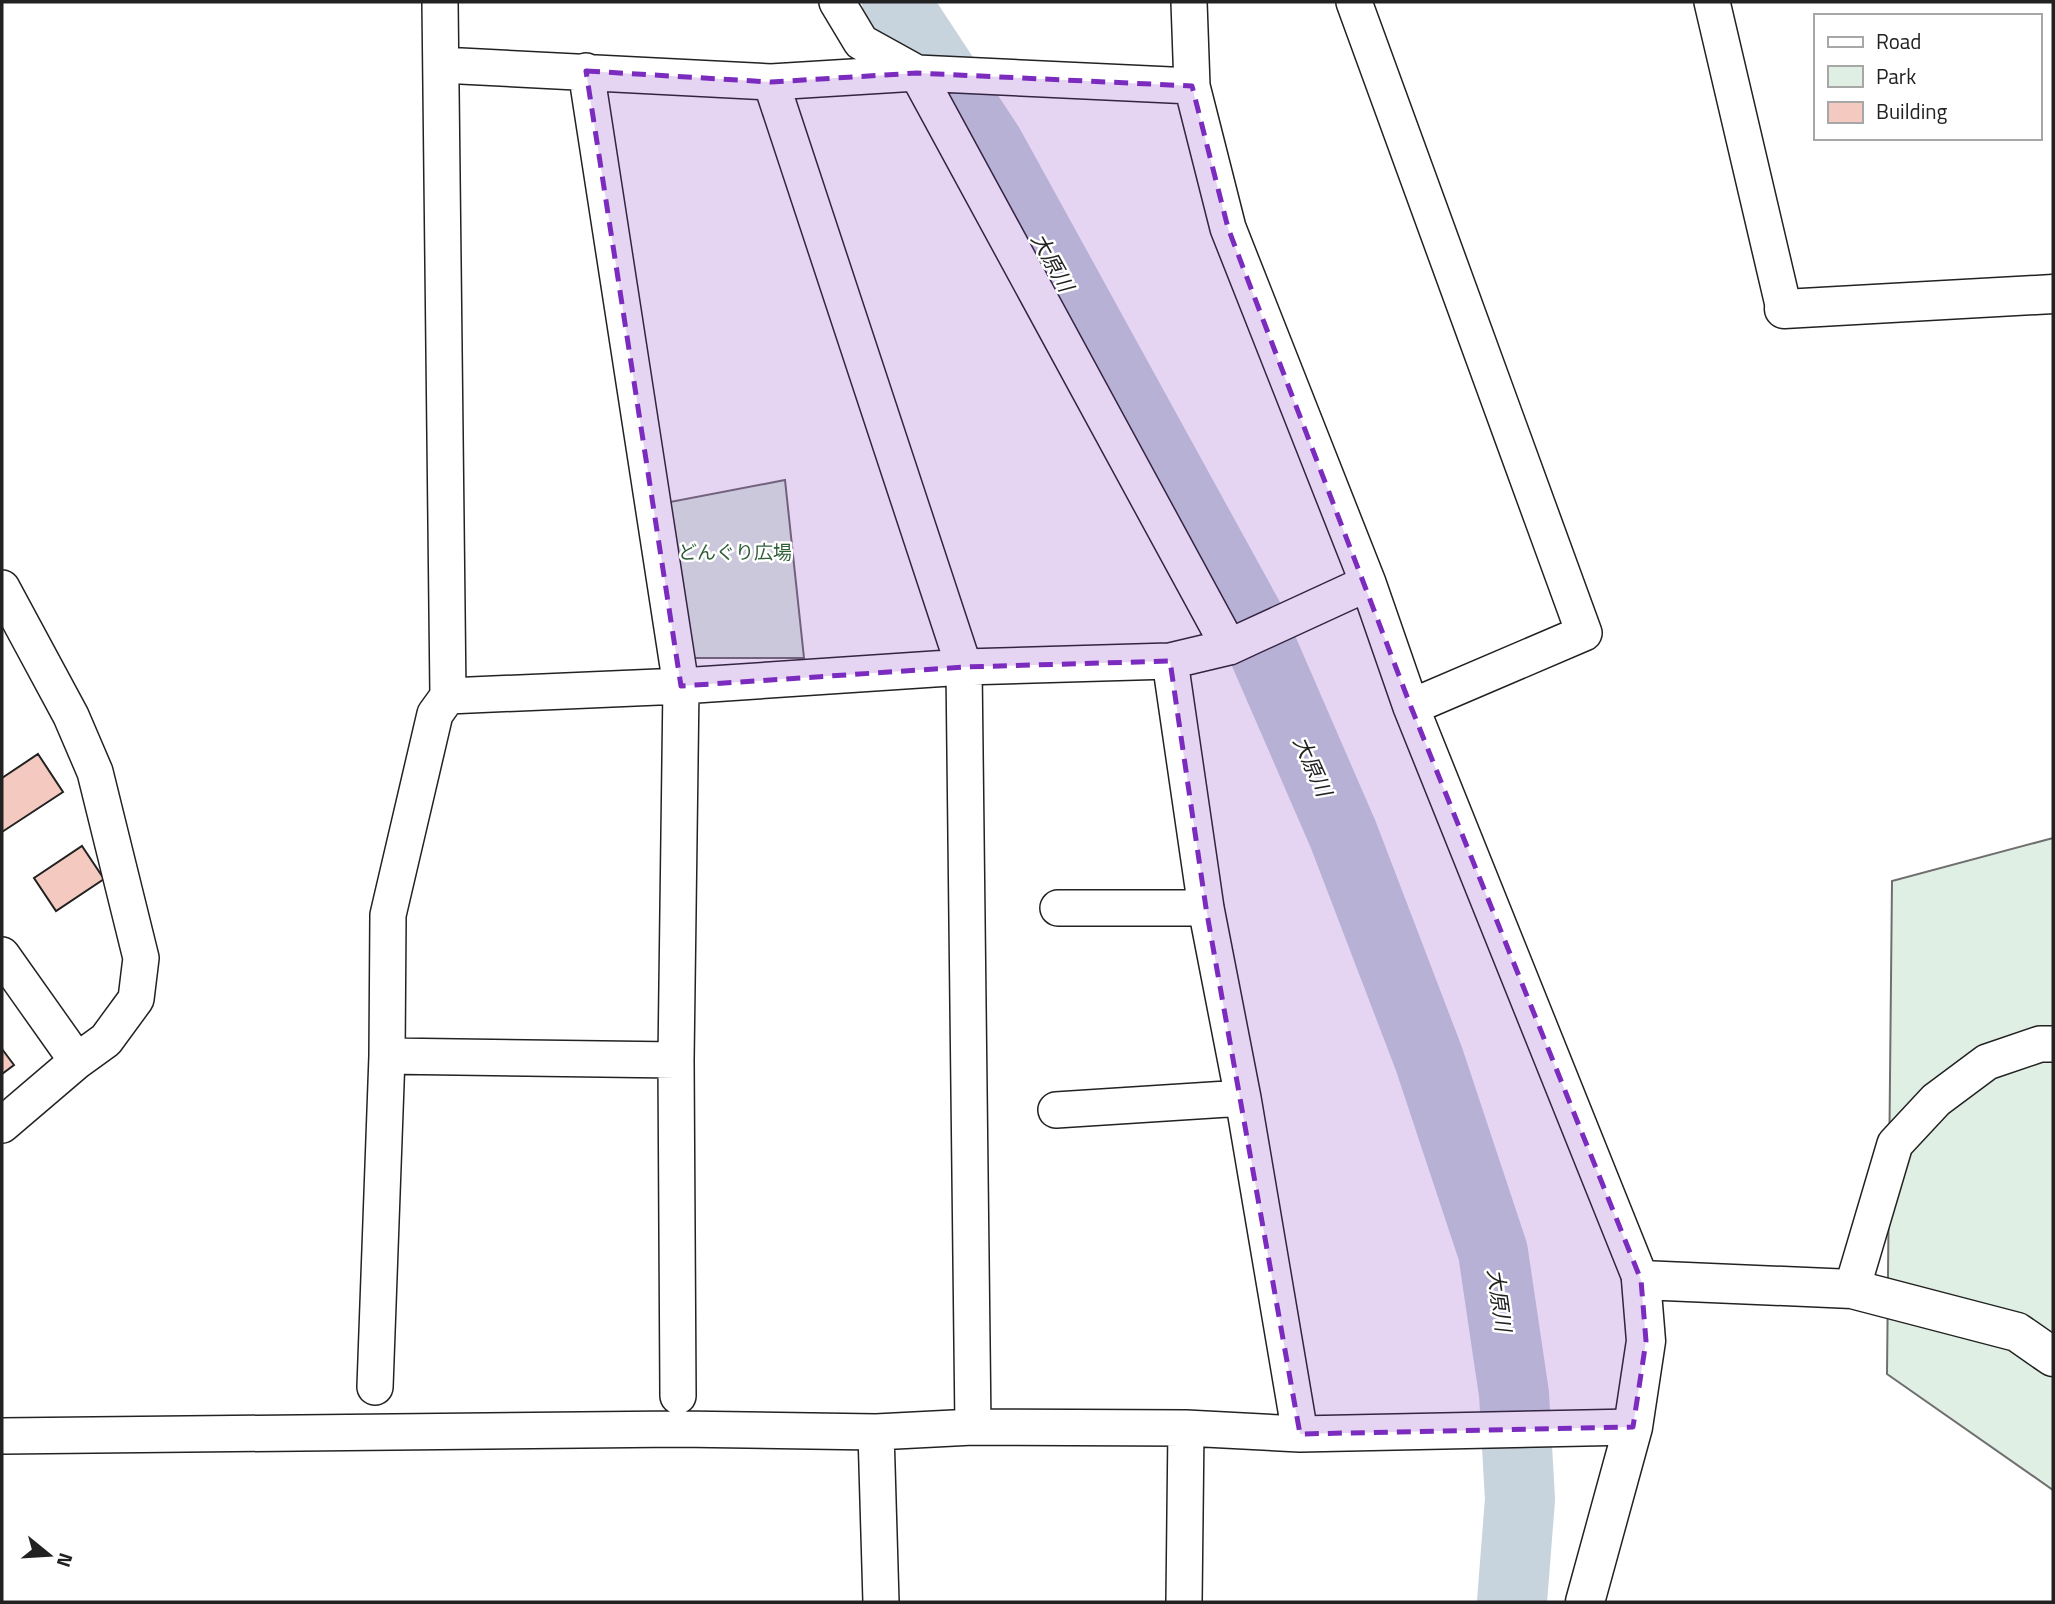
<svg xmlns="http://www.w3.org/2000/svg" width="2055" height="1604" font-family="'Titillium Web','Noto Sans JP',sans-serif">
  <rect width="100%" height="100%" fill="#fff"/>
  <path fill="#e0efe3" stroke="#6f6f6f" stroke-width="2" d="M785 480 804 658H694L670 502Z
    M2053 838V1490L1887 1374 1892 881Z"/>
  <g fill="none" stroke-linecap="round" stroke-linejoin="round">
    <path stroke="#c7d3dd" stroke-width="70" d="M897 2 906 19 990 147 1251 622 1343 834 1429 1059 1493 1252 1514 1394 1520 1499 1512 1602"/>
  </g>
  <path fill="#f3c9c0" stroke="#222" stroke-width="2" d="M38 754 63 792 2 832V778Z
    M82 846 104 879 56 911 34 878Z
    M2 1049 14 1065 2 1074Z"/>
  <g fill="none" stroke-linecap="round" stroke-linejoin="round">
    <defs>
      <path id="minor" d="M837 2 861 42 917 73 1229 647
        M1189 2 1192 86 1228 228 1368 583 1411 707 1641 1280
        M1354 2 1584 633 1411 707
        M1712 2 1784 309
        M441 65 771 82 917 73 1192 86
        M586 71 681 686 676 1060 678 1396
        M771 82 964 667 973 1427
        M2 588 71 716 95 772 141 958 136 999 106 1040 77 1061 2 1125
        M1170 661 1206 908 1243 1098 1300 1434
        M448 696 681 686 964 667 1170 661 1229 647 1368 583
        M1058 908H1206
        M2 955 77 1061
        M387 1056 676 1060
        M1056 1110 1243 1098
        M1852 1289 1895 1144 1936 1100 1987 1062 2040 1044H2053
        M375 1387 387 1056 388 915 435 714 448 696 440 2
        M876 1432 881 1602
        M2 1436 679 1429 876 1432 973 1427 1186 1428 1300 1434 1633 1427
        M1184 1602 1186 1428"/>
      <path id="tertiary" d="M1784 309 2053 294
        M1585 1602 1633 1427 1646 1341 1641 1280 1852 1289 2017 1332 2053 1357"/>
    </defs>
    <use href="#minor" stroke="#222" stroke-width="38"/>
    <use href="#tertiary" stroke="#222" stroke-width="41"/>
    <use href="#minor" stroke="#fff" stroke-width="35"/>
    <use href="#tertiary" stroke="#fff" stroke-width="38"/>
  </g>
  <path fill="#7b2cbf" fill-opacity="0.2" stroke="#7b2cbf" stroke-width="5" stroke-dasharray="14 9" stroke-linejoin="round" d="M586 71 771 82 917 73 1192 86 1228 228 1411 707 1641 1280 1646 1341 1633 1427 1300 1434 1206 908 1170 661 964 667 681 686Z"/>
  <g text-anchor="middle" dominant-baseline="central" stroke-width="5" stroke-linejoin="round" paint-order="stroke">
    <g font-size="19" fill="#2f5e38" stroke="#fff">
      <text x="735" y="551">どんぐり広場</text>
    </g>
    <g font-size="21" font-style="italic" fill="#222" stroke="#fff">
      <text transform="translate(1053 262) rotate(61)">大原川</text>
      <text transform="translate(1313 766) rotate(66)">大原川</text>
      <text transform="translate(1500 1300) rotate(82)">大原川</text>
    </g>
  </g>
  <rect width="2055" height="1604" fill="none" stroke="#222222" stroke-width="7"/>
  <rect x="1814" y="14" width="228" height="126" fill="#ffffff" stroke="#a7a7a7" stroke-width="2"/>
  <rect x="1828" y="37" width="35" height="10" fill="#ffffff" stroke="#a7a7a7" stroke-width="2"/>
  <text x="1876" y="49" font-size="21" fill="#222222">Road</text>
  <rect x="1828" y="66" width="35" height="21" fill="#e0efe3" stroke="#a7a7a7" stroke-width="2"/>
  <text x="1876" y="84" font-size="21" fill="#222222">Park</text>
  <rect x="1828" y="102" width="35" height="21" fill="#f3c9c0" stroke="#a7a7a7" stroke-width="2"/>
  <text x="1876" y="119" font-size="21" fill="#222222">Building</text>
  <g transform="translate(49 1555) rotate(108)" stroke="#ffffff" stroke-width="5" paint-order="stroke">
  <path d="M0-5L12 26L0 18L-12 26Z" fill="#222222"/>
  <text y="-10" font-size="19" font-weight="bold" text-anchor="middle" fill="#222222">N</text>
  </g>
</svg>
